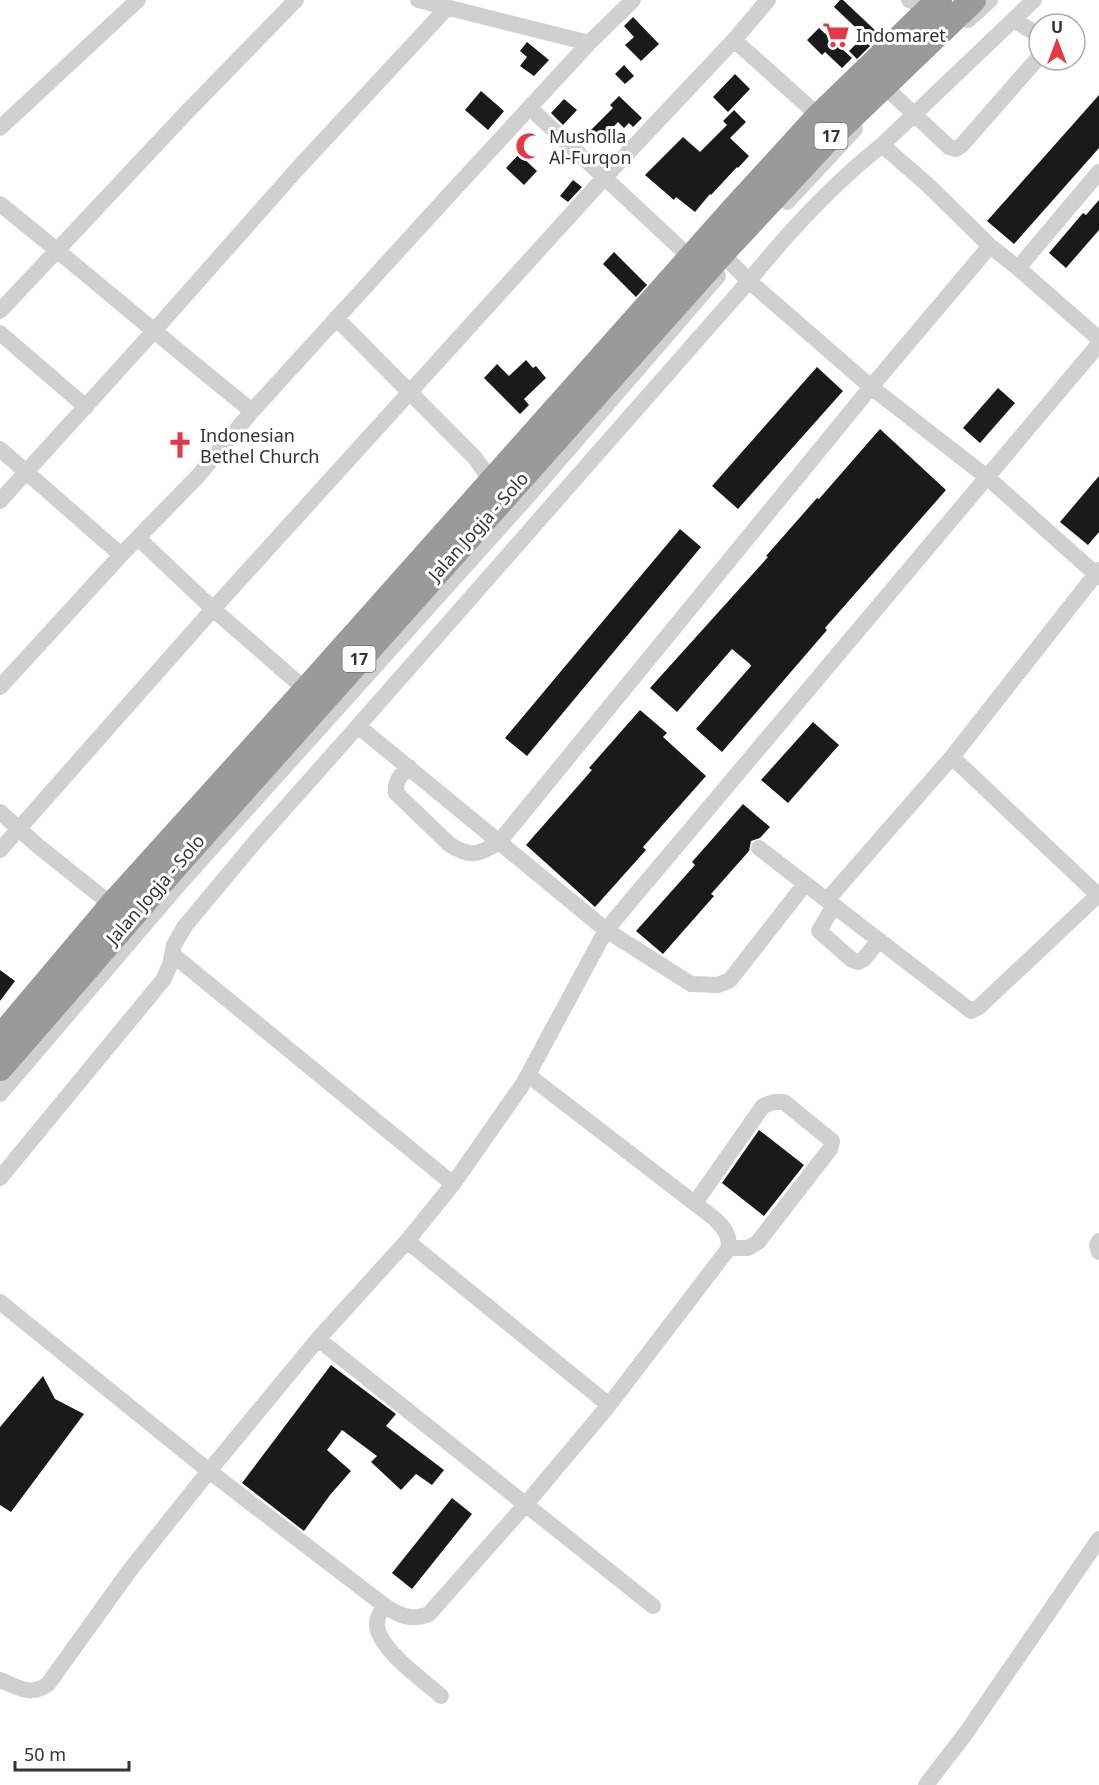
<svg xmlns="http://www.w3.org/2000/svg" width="1099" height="1785" font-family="'Noto Sans',sans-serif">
  <rect width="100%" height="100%" fill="#fff"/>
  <path fill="#1a1a1a" d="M840 0H843L878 33 870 41 834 7Z
    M633 17 659 44 641 61 625 45 634 37 624 26Z
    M819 28 852 58 842 68 825 52 822 55 807 40Z
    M862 38 870 46 857 59 849 51Z
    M527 42 549 60 534 76 520 66 527 57 520 51Z
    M624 65 634 76 625 84 615 74Z
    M735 74 750 89 728 112 713 97Z
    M481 91 504 111 488 130 465 110Z
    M1099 95V148L1014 244 987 221Z
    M619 96 642 118 633 127 629 123 624 128 618 122 601 140 590 131 613 108 610 105Z
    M564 99 577 110 563 125 551 113Z
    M734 110 746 122 730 138 749 156 738 168 737 167 711 195 710 194 695 212 676 197 674 200 645 175 683 137 700 152 727 125 723 121Z
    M519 154 537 171 524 185 506 168Z
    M573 180 582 187 568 202 560 196Z
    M1099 200V230L1066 268 1049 253 1083 213 1086 215Z
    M614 252 647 285 636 297 603 264Z
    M526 360 533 368 536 366 546 378 524 399 529 405 520 414 484 378 497 364 509 376Z
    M817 367 843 391 738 509 712 486Z
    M998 388 1015 403 980 443 963 428Z
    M880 429 946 490 825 628 827 630 722 752 696 729 751 666 750 664 732 649 677 712 650 688 768 557 766 556 817 498 819 499Z
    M1099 476V532L1088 545 1060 522Z
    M680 529 701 547 527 756 505 738Z
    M640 710 667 733 663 737 706 776 643 847 646 850 595 907 526 845 592 770 589 768Z
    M813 722 839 745 788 803 761 780Z
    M743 804 770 827 760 838 751 841 749 851 711 894 714 896 663 954 636 931 695 865 692 862Z
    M0 970 15 981 0 1001Z
    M759 1130 804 1165 764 1216 722 1183Z
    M331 1365 396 1414 386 1426 444 1470 432 1485 416 1474 401 1490 371 1462 377 1456 342 1430 327 1450 351 1471 330 1495 304 1531 242 1483Z
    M43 1376 55 1399 84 1414 11 1512 0 1505V1427Z
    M452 1498 472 1514 412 1589 392 1573Z"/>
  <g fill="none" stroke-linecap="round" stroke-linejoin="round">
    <path stroke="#d0d0d0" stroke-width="16" d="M418 0 589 43
      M909 0 930 8 936 13
      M1034 0 882 145 929 186 990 246 1018 268 1099 339
      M968 20 990 0
      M1013 20 1039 35
      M734 40 819 116
      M883 85 949 147 956 149 961 146 1039 57
      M531 109 680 248 690 260
      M0 128 138 0
      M787 202 855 129
      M0 204C85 272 167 343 252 411
      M715 247 749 281 871 387 988 478 1099 577
      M1018 268 1099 172
      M0 311 186 113 296 0
      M336 318 475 458 491 480
      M0 333 86 407
      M0 449 121 555
      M0 501 153 332 299 167 447 8
      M138 538 213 609 306 690
      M0 687 121 555 198 476 252 411 448 196 589 43 633 0
      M952 757 1098 895
      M409 767C400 775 395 781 396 793L449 844C470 858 479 855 499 842L358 726 749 281C789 231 832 185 882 145
      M0 812 38 846 112 905
      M759 848 971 1011 979 1007 1099 894
      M0 850 213 609 605 177 734 40 768 0
      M805 884 730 980 718 985 691 984 606 930 1099 344
      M827 900 952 757 1099 570
      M834 905 819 931 852 960 858 962 864 959 879 940
      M0 1094 175 889 530 494 718 276
      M0 1178 163 980 170 965 174 945 185 926 255 842 358 726
      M453 1184 523 1084 606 930 499 842 871 387 990 246
      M695 1203 763 1106 774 1102H784L832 1141 830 1149 758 1242 748 1248H729
      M407 1241 609 1405
      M1099 1241 1097 1245 1099 1252
      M0 1302 209 1471 318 1339 407 1241 453 1184 172 954
      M318 1339 653 1606
      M385 1606C380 1612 376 1619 377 1627 382 1652 423 1680 441 1696
      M0 1680C17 1687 31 1697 48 1684L130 1570 209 1471 385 1606C400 1616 411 1621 429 1614L526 1504 609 1405 729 1248C729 1234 725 1229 715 1219L528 1075
      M926 1785 966 1733 1099 1539"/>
    <path stroke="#9a9a9a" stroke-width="26" d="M0 1038 112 905 306 690 735 208 819 116 939 0
      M0 1068 178 863 721 254 829 138 973 0"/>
  </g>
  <defs>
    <symbol id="supermarket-bare" viewBox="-9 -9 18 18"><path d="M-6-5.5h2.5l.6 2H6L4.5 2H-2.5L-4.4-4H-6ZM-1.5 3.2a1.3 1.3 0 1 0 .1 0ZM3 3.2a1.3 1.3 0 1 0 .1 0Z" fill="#e63946" stroke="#fff" stroke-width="2.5" paint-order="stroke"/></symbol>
    <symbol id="mosque-bare" viewBox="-9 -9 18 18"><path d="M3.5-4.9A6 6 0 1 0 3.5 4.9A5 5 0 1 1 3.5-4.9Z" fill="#e63946" stroke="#fff" stroke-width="2.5" paint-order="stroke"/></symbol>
    <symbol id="church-bare" viewBox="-9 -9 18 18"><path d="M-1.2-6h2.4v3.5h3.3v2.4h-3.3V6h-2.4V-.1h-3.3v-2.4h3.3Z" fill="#e63946" stroke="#fff" stroke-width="2.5" paint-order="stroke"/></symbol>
  </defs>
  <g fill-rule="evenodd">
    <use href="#supermarket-bare" x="817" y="16" width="38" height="38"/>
    <use href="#mosque-bare" x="510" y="127" width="38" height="38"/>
    <use href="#church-bare" x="161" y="426" width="38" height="38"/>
  </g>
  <g text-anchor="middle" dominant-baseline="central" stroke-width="6" stroke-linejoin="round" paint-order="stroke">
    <g fill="#fff" stroke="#707070" stroke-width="1.5">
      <rect x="814.5" y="123" width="33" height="26" rx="4.5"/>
      <rect x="342.5" y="646" width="33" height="26" rx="4.5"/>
    </g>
    <g font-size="16" font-weight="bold" fill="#333">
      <text x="831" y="136">17</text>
      <text x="359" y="659">17</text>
    </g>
    <g font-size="18" fill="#333" stroke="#fff" text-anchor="start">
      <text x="856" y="35">Indomaret</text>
      <text x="549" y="136">Musholla<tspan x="549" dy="21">Al-Furqon</tspan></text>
      <text x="200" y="435">Indonesian<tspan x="200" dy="21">Bethel Church</tspan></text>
    </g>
    <g font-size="18" fill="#333" stroke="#fff">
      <text transform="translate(478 526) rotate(-48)">Jalan Jogja - Solo</text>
      <text transform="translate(155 889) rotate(-49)">Jalan Jogja - Solo</text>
    </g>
  </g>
  <g transform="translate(1057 42)"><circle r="28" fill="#ffffff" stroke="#adadad" stroke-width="1.5"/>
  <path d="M0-4.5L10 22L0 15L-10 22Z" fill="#e63946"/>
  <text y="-9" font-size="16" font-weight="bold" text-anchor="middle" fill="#333333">U</text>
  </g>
  <path d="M15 1761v9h114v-9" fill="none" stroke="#333333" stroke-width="3"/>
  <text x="24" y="1761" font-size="18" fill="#333333" stroke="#ffffff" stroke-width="4.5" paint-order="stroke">50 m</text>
</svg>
